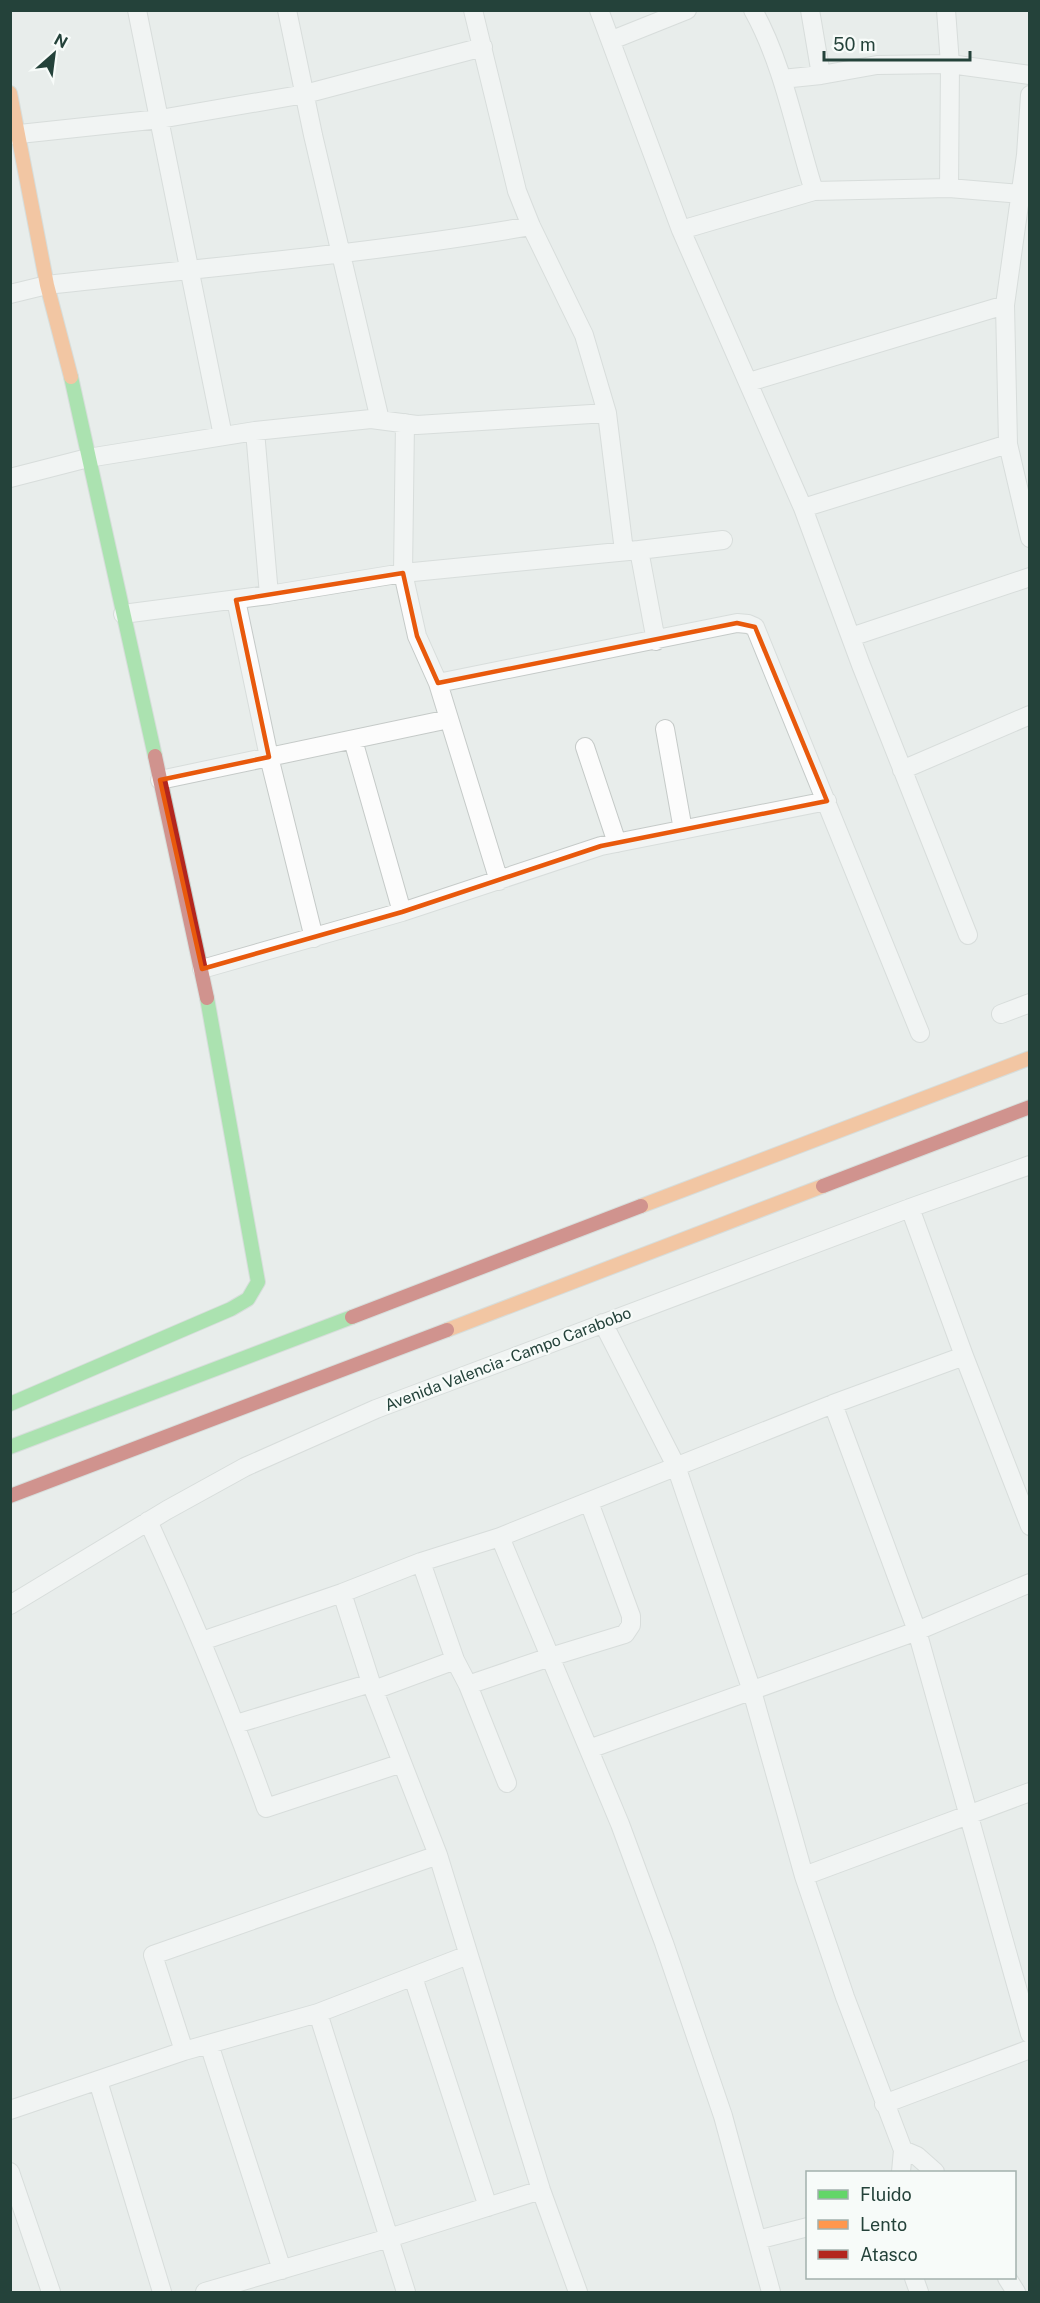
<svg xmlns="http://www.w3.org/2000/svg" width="1040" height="2303" font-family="'Public Sans',sans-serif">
  <rect width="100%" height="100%" fill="#e8edeb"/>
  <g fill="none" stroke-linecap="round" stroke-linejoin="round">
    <defs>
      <path id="street" d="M137 10 223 436
        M287 10 313 135 380 420
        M473 10 517 191 531 226 584 335 607 413 624 551
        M599 10 681 230 803 508 861 665 968 935
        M753 10C784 66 795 131 814 191
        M810 10 821 75
        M946 10 950 64 949 188
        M612 40 687 10
        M782 79 821 75 877 65 950 64 1030 75
        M1030 95 1026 155 1005 305 1008 444 1030 538
        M10 135 160 119 305 94 483 47
        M681 230 814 191 949 188 1021 194
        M10 294 47 285C208 267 371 254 531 226
        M749 382 1005 305
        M405 423 403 573 417 636 438 683 499 881
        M255 431 269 595
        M10 478 88 458 255 431 371 419 417 425 607 413
        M803 508 1008 444
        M639 550 723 540
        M236 600 269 757 314 938
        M123 614 269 595 403 573 639 550 656 641
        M851 637 1030 577
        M438 683 737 623 748 624 755 627 920 1033
        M665 729 683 830
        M353 740 402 912
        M585 747 617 843
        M902 770 1030 715
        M160 780 449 719
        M202 969 402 912 601 846 827 801
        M1001 1014 1030 1003
        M910 1208 964 1356 1030 1526
        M603 1323 676 1466 752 1691 804 1876 845 1997 903 2150 901 2172
        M833 1404 917 1631 1030 2034
        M148 1521C192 1616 231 1710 266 1808L402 1763
        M500 1537 620 1824 664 1943 723 2116 771 2292
        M421 1562 455 1660 468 1685 507 1783
        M342 1593 371 1683 438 1855 541 2190 578 2292
        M10 1605 167 1510 245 1467 376 1409 910 1208 1030 1165
        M202 1641 342 1593 421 1562 500 1537 833 1404 964 1356
        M468 1685 550 1657 625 1634 631 1625V1616L589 1502
        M374 1690 455 1660
        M236 1724 371 1683
        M589 1749 917 1631 1030 1583
        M804 1876 1030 1792
        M413 1977 488 2207
        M318 2013 406 2292
        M209 2044 282 2270
        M184 2051 153 1955 438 1855
        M98 2081 162 2292
        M884 2104 1030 2049
        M10 2110 184 2051 318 2013 468 1955
        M903 2150 917 2156 935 2172
        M10 2172 51 2292
        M757 2240 808 2227
        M914 2278 919 2292
        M1007 2278 1016 2292
        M205 2292 389 2238 541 2190"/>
      <path id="fast" d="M71 377 155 756
        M10 1404 231 1309 248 1299 258 1282 207 998
        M10 1447 352 1317"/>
      <path id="slow" d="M10 93 47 285 71 377
        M641 1206 1030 1058
        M447 1330 823 1186"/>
      <path id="jam" d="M155 756 207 998
        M823 1186 1030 1107
        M352 1317 641 1206
        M10 1496 447 1330"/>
    </defs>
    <use href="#street" stroke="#c5cac8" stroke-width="20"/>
    <use href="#fast" stroke="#c3cbc8" stroke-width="16"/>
    <use href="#slow" stroke="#c3cbc8" stroke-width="16"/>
    <use href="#jam" stroke="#c3cbc8" stroke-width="16"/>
    <use href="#street" stroke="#fcfcfc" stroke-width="18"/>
    <use href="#fast" stroke="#63d668" stroke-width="14"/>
    <use href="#slow" stroke="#ff974d" stroke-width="14"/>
    <use href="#jam" stroke="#b3261e" stroke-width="14"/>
  </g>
  <path d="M0 0H1040V2303H0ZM403 573 417 636 438 683 737 623 755 627 827 801 601 846 402 912 202 969 160 780 269 757 236 600Z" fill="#e8edeb" fill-opacity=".55" fill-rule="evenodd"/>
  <path fill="none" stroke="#e8590c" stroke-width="4.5" stroke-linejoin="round" d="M403 573 417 636 438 683 737 623 755 627 827 801 601 846 402 912 202 969 160 780 269 757 236 600Z"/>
  <g text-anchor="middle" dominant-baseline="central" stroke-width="4.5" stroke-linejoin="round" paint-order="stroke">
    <g font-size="16" fill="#24423a" stroke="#f7fbf9">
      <text transform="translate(508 1359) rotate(-21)">Avenida Valencia - Campo Carabobo</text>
    </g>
  </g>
  <rect width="1040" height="2303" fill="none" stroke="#24423a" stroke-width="24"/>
  <rect x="806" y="2171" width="210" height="108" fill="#f7fbf9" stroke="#a3b1ad" stroke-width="1.5"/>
  <rect x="818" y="2190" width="30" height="9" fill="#63d668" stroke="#a3b1ad" stroke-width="1.5"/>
  <text x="860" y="2201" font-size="18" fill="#24423a">Fluido</text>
  <rect x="818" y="2220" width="30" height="9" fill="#ff974d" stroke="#a3b1ad" stroke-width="1.5"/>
  <text x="860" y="2231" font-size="18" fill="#24423a">Lento</text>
  <rect x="818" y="2250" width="30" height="9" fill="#b3261e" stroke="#a3b1ad" stroke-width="1.5"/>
  <text x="860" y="2261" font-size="18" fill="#24423a">Atasco</text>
  <g transform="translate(54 54) rotate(28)" stroke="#f7fbf9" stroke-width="4.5" paint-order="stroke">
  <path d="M0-4.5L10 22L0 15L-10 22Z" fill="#24423a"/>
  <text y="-9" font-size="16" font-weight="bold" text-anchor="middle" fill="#24423a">N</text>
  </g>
  <path d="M824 51v9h146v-9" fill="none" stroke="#24423a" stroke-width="3"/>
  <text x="833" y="51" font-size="18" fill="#24423a" stroke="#f7fbf9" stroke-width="4.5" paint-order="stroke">50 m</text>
</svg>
